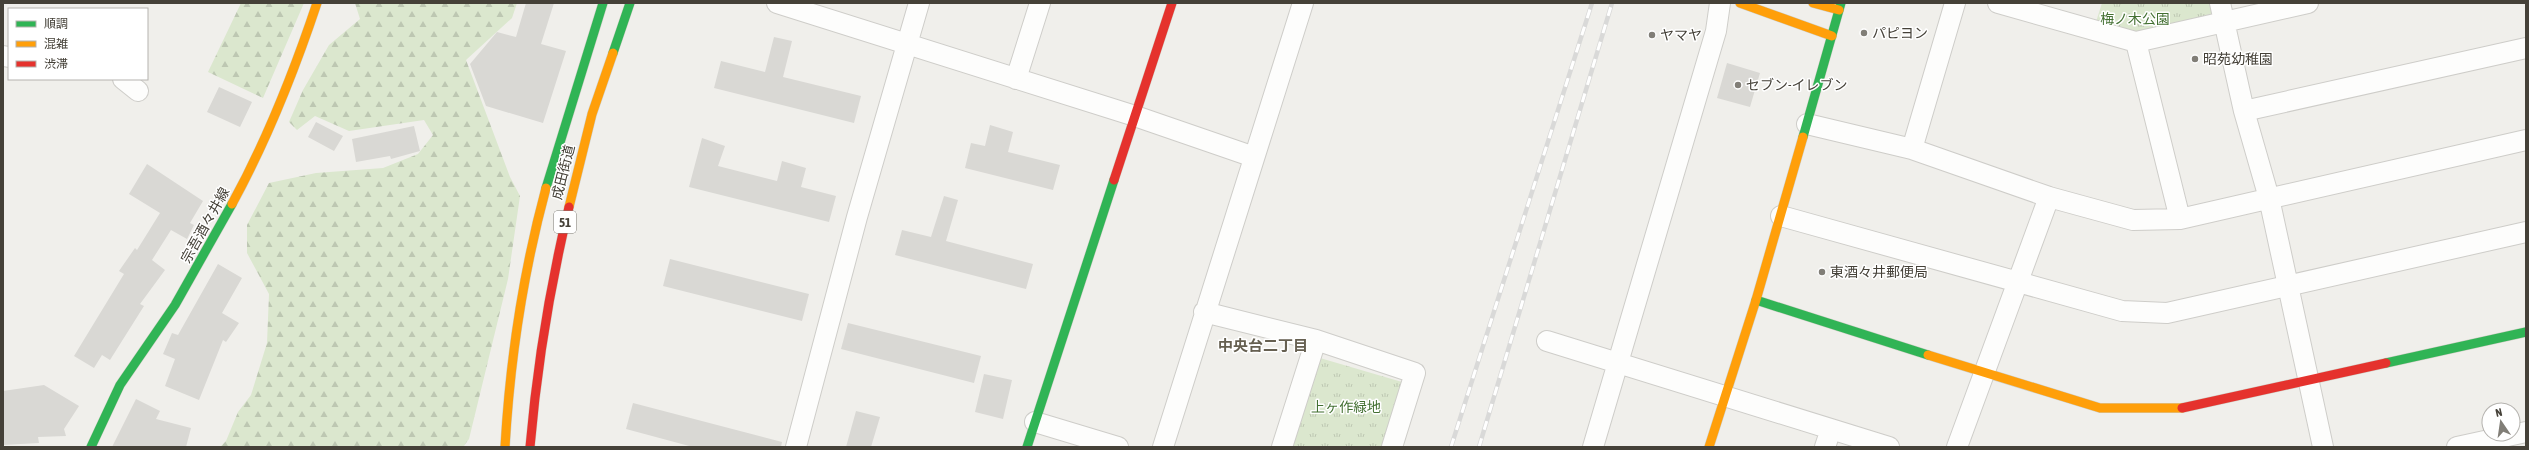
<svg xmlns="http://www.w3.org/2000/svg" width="2529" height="450" font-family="'Asap Condensed','Noto Sans JP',sans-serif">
  <defs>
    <pattern id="grass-tufts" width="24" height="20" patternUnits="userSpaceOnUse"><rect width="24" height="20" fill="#dbe7ce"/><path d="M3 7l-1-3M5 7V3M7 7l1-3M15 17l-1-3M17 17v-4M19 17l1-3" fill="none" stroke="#bdc7b2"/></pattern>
    <pattern id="forest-firs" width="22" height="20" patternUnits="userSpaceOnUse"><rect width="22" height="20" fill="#dbe7ce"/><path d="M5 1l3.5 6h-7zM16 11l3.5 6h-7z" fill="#bdc7b2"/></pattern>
  </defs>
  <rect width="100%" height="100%" fill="#f0efeb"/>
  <path fill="url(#grass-tufts)" d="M2102 3H2213L2216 17 2136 36 2095 25Z
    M1320 358 1402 382 1384 447H1292Z"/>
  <path fill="url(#forest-firs)" d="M241 3H304L263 98 208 72Z
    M355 3H517L512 18 466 60 510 177 520 196 508 279 469 439 463 447H220L226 441 238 412 251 395 267 343 269 294 247 253V225L269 183 316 173 383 168 418 154 433 135 424 120 349 131 315 116 297 130 289 122 303 90 329 45 360 19Z"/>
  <path fill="#d9d8d4" d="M526 3H554L541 44 566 51 543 123 486 106 470 64 497 32 516 37Z
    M774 37 792 41 783 77 861 96 854 123 714 88 721 61 765 72Z
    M1727 63 1760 73 1750 107 1717 98Z
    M219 87 252 102 240 127 207 112Z
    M316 122 343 136 334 151 308 137Z
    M990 125 1013 132 1008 152 1060 165 1053 190 965 168 971 143 985 146Z
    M414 126 420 151 391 159 390 156 356 162 352 139Z
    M702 138 725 146 718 166 777 181 782 161 806 168 801 187 836 196 829 222 689 187Z
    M147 164 203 201 190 223 194 225 187 239 171 230 152 260 165 270 140 304 144 306 110 360 102 355 94 368 74 356 124 274 119 271 135 248 137 250 160 213 129 194Z
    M944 196 958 200 946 241 1033 264 1026 289 895 255 902 230 931 237Z
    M670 259 809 294 802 321 663 286Z
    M218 264 242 278 222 313 239 323 226 342 223 340 199 400 165 386 175 359 163 354 172 333 178 335Z
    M848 323 981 356 974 383 841 349Z
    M984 374 1012 380 1003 419 975 412Z
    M44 385 79 406 64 429 66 436 38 437 39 443 3 445V391Z
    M136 399 160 411 156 419 191 428 186 447H112Z
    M633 403 782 442 781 447H693L626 429Z
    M856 411 880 417 871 447H846Z"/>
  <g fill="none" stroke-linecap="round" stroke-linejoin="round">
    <defs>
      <path id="street" d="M777 3 1135 116 1254 157
        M1998 3 2136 42 2308 3
        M2220 3 2244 111 2269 198 2323 447
        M2136 42 2180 219
        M3 56 9 57
        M123 79 138 91
        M1016 79 1040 3
        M2244 111 2526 48
        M1807 124 1912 149 2049 197 2133 220 2180 219 2526 140
        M1912 149 1955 3
        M1781 216 2122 311 2167 313 2526 232
        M1204 312 1316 340 1415 373 1392 447
        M1547 341 1889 447
        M1035 422 1118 447
        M796 447 857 217 919 3
        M1163 447 1303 3
        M1282 447 1316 340
        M1593 447 1716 31 1720 3
        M1825 447 1831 429
        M1957 447 2049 197
        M2457 447 2526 432"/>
      <path id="fast" d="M613 53 630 3
        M1803 137 1841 3
        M546 188 603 3
        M1756 300 1928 355
        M2386 363 2526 332
        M91 447 120 385 175 305 232 204
        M1027 447 1114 180"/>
      <path id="slow" d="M1740 3 1832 36
        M1813 3 1839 10
        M232 204C267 140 294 72 317 3
        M569 207 592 114 613 53
        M1928 355 2100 408H2182
        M505 447C510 360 523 273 546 188
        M1709 447 1756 300 1803 137"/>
      <path id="jam" d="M1114 180 1172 3
        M2182 408 2386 363
        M530 447C537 366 550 286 569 207"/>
    </defs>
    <use href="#street" stroke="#cecdc9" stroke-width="22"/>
    <use href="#fast" stroke="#cfcec5" stroke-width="10"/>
    <use href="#slow" stroke="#cfcec5" stroke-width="10"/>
    <use href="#jam" stroke="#cfcec5" stroke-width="10"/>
    <use href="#street" stroke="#fdfdfc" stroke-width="20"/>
    <use href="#fast" stroke="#30b455" stroke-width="9"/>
    <use href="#slow" stroke="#ff9f0a" stroke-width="9"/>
    <use href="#jam" stroke="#e5322d" stroke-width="9"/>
    <defs>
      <path id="rail" d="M1451 447 1592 3
        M1479 447 1612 3"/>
    </defs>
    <use href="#rail" stroke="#d9d9d8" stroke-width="4.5"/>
    <use href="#rail" stroke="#fff" stroke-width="3" stroke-dasharray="9" stroke-linecap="butt"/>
  </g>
  <g fill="#817e77" stroke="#fff" stroke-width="1.5">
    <circle cx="1864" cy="33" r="4"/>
    <circle cx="1652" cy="35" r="4"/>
    <circle cx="2195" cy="59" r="4"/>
    <circle cx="1738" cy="85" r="4"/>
    <circle cx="1822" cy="272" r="4"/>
  </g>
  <g text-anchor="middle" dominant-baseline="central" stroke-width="3" stroke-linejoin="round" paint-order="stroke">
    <rect fill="#fff" stroke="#7d7a74" stroke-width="1" x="554" y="211" width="22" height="22" rx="3"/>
    <g font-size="13" font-weight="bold" fill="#454138">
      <text x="565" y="222">51</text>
    </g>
    <g font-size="14" fill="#437032" stroke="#fff">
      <text x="2135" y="19">梅ノ木公園</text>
      <text x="1346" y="407">上ヶ作緑地</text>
    </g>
    <g font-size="14" fill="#454138" stroke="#fff" text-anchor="start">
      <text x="1872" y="33">パピヨン</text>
      <text x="1660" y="35">ヤマヤ</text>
      <text x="2203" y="59">昭苑幼稚園</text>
      <text x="1746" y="85">セブン-イレブン</text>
      <text x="1830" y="272">東酒々井郵便局</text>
    </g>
    <g font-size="14" fill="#454138" stroke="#fff">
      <text transform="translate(563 172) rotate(-76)">成田街道</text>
      <text transform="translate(205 225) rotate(-61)">宗吾酒々井線</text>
    </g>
    <g font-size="15" font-weight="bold" fill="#666051" stroke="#fff">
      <text x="1263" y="345">中央台二丁目</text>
    </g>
  </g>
  <rect width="2529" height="450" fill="none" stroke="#454138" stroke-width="8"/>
  <rect x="8" y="8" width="140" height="72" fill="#ffffff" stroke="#b5b3af"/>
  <rect x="16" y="21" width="20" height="6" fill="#30b455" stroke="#b5b3af"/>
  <text x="44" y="28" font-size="12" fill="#454138">順調</text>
  <rect x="16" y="41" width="20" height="6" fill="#ff9f0a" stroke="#b5b3af"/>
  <text x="44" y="48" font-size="12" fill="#454138">混雑</text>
  <rect x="16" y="61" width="20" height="6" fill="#e5322d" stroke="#b5b3af"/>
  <text x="44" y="68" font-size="12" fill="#454138">渋滞</text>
  <g transform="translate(2501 422) rotate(347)"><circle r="19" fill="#ffffff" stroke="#b5b3af"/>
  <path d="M0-3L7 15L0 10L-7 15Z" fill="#817e77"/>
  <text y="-6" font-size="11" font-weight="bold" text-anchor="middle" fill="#454138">N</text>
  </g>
</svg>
